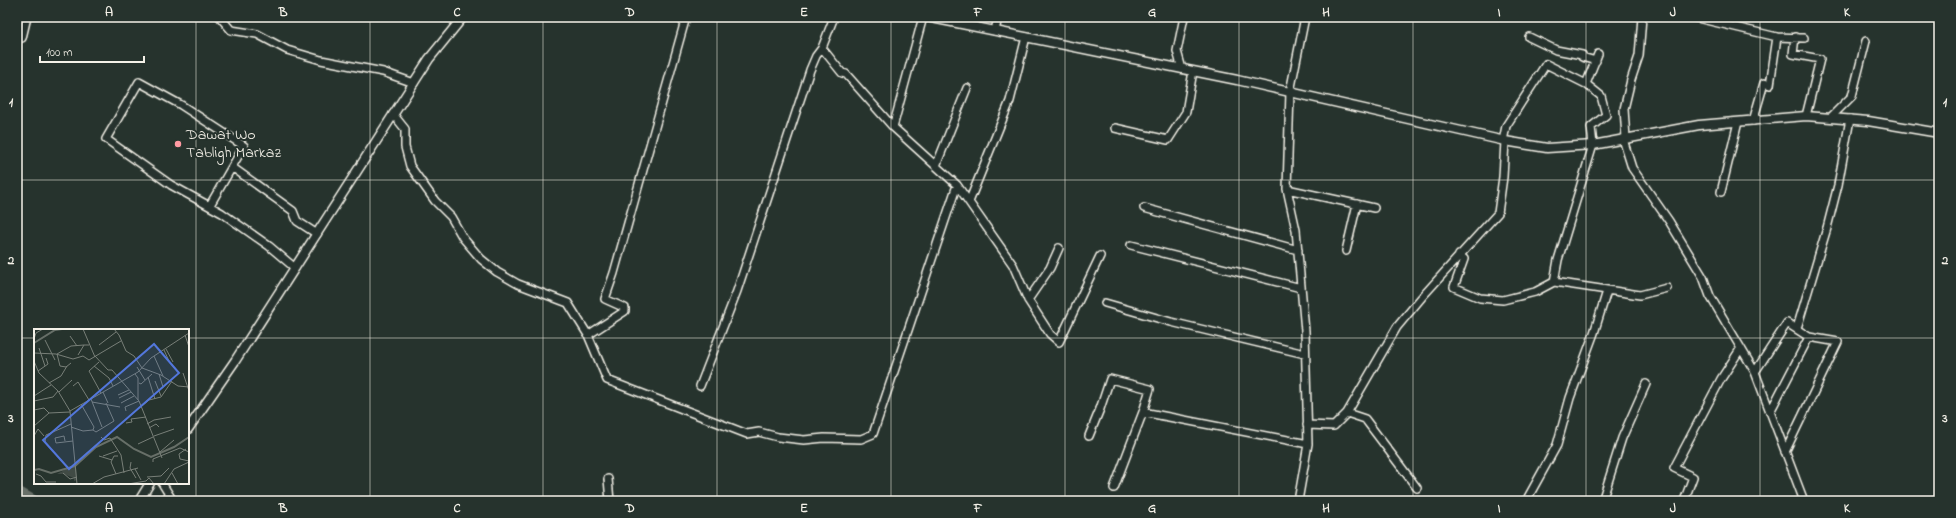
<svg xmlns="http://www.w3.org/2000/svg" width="1956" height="518" font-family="'Indie Flower',sans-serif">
  <rect width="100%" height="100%" fill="#26332d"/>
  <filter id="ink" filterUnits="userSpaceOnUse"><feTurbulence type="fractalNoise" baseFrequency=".025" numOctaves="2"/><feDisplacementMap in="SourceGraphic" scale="8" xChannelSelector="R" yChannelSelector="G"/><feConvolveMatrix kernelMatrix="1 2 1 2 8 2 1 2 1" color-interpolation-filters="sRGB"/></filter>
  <g filter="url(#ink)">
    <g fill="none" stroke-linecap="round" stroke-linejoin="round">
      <path stroke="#676f68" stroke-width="12" d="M17 492 33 501"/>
      <defs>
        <path id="minor" d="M220 17 231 30 257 34 287 50 321 60 383 72 414 83
          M686 17 614 273 605 299 625 308V311L588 335 607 380 747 434 759 432 778 437 804 440 824 438 861 439 873 434 957 185
          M1693 17 1777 37 1804 38
          M995 31 998 17
          M17 36 22 38 27 17
          M1529 37 1556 50 1582 55V57L1596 61
          M1795 37 1793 54 1820 59 1806 116
          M822 48 842 73 846 74 893 127 957 185 1013 265 1028 300 1050 334 1059 342 1100 256
          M1182 69 1177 51 1184 17
          M393 114 405 129V147L410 166 435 201 451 217 463 238 481 259 497 272 518 284 568 303 588 335
          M1832 116 1852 96 1866 41
          M1753 121 1764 83 1770 85 1777 37
          M893 127 923 17
          M1115 128 1168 140 1186 112 1193 71
          M1626 138 1624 109 1631 80 1639 56 1642 17
          M1623 139 1632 168 1669 221 1703 277 1710 296 1755 372 1804 501
          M1503 141 1506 126 1546 64 1586 84 1598 54
          M936 166 967 88
          M232 167 293 211 297 221 317 234
          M1287 189 1374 208
          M1721 192 1738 122
          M969 202 1010 101 1026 37
          M210 205 244 146 181 105 139 82 106 139 171 185 222 213 269 246 295 268
          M1144 208 1298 250
          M1131 245 1301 288
          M1346 251 1357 204
          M1459 255 1464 259 1454 287 1480 298 1503 300 1535 292 1554 282 1640 295 1667 288
          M1554 282 1558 260 1593 145 1591 127 1606 115 1601 96 1586 84
          M1028 300 1050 268 1059 248
          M1105 303 1171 322 1305 354
          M1797 328 1827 228 1838 185 1850 119
          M1755 372 1787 323 1809 337 1770 412
          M700 386 737 291 810 70 816 56 822 48 834 17
          M1347 413 1365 419 1417 488
          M1307 425 1334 426 1347 413 1397 327 1422 297 1498 213 1503 177 1505 141
          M1089 436 1100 409 1110 379 1150 389 1143 412 1308 444
          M1785 452 1838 342 1809 337
          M608 479 610 501
          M162 483 173 501
          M1114 488 1143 412
          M1298 501 1308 444 1305 331 1296 230 1287 189 1290 92 1305 17
          M1526 501 1557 445 1570 398 1594 333 1607 291
          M1602 501 1622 438 1646 384
          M1684 501 1693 477 1674 468 1721 379 1741 348"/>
        <path id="major" d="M927 17 1237 80 1505 141 1547 148 1593 145 1699 125 1806 116 1868 121 1939 133
          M188 429 235 361 429 59 463 17
          M139 501 150 483"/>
      </defs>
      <use href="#minor" stroke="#f4f1e8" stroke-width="10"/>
      <use href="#major" stroke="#f4f1e8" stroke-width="11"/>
      <use href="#minor" stroke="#26332d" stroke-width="7"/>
      <use href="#major" stroke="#26332d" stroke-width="8"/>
    </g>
  </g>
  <path fill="none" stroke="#f4f1e8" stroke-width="1" stroke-opacity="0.55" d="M196 17V501M370 17V501M543 17V501M717 17V501M891 17V501M1065 17V501M1239 17V501M1413 17V501M1586 17V501M1760 17V501M17 180H1939M17 338H35M188 338H1939"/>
  <circle fill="#ff9aa2" stroke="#26332d" stroke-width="1.5" cx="178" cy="144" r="4"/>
  <g text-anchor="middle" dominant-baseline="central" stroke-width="4" stroke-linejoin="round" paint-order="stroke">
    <g font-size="16" fill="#f4f1e8" stroke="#26332d" text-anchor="start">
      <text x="186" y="135">Dawat Wo<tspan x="186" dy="18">Tabligh Markaz</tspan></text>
    </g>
  </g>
  <g transform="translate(34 329)">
    <rect width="155" height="155" fill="#26332d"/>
    <path d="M36 138H42L43 151 40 152V149L29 145H23Z" fill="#414b45"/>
    <path fill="none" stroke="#676f68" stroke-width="2" d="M0 14 21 1 28 0M0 141 5 140 17 144 41 137 62 118 83 108 100 120 117 128 140 118 155 108"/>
    <path fill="none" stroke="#787f78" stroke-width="1" d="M49 0 61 28M80 0 85 6 92 22 100 27 108 39M151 6 155 18M36 7 43 17M0 10 2 4 9 0M11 11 21 31M65 16 82 3M5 19 11 37M132 20 139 33M130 21 135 32M0 24 22 25 39 30 49 27 55 31 87 12M44 26 50 16H55M61 27 74 41H78L105 72 128 129M120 27 129 47M0 32 5 44 24 62 36 82M65 33 55 42 67 64M37 34 32 38 26 37 23 25 37 17 50 16M60 37 75 49 79 57M103 38 111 51M108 39 127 46 144 57 155 58M4 42 14 35 12 29M149 44 155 62M101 45 104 49V71M125 45 129 58M114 48 121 70M121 52 127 67M15 54 27 47 33 37M105 54 107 55 118 45M39 57 44 53 55 71M25 63 38 51M69 63 74 74M84 66 95 61M0 67 17 56M85 69 97 63M57 70 68 98M0 72 19 68 24 62M58 73 86 78M87 74 100 67M47 75 60 98 59 101 62 103 80 92 72 74M108 77 115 71 127 68 138 52M0 81 10 79 15 84 36 83M92 82 91 78 105 72M92 94 98 93 97 90 112 88M113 95 120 91 137 88M0 97 15 84M37 98 49 102 59 101M115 99 122 95 125 98M0 107 4 100 10 107M120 107 140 100M67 108 70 111 76 109 87 126 90 144M31 112 30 107 21 109 22 114 39 112M11 113 12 106 37 95M104 115 119 108M152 120 145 125 146 130 155 132M126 123 140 111M65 127 78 131M69 127 83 122M97 133 96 139 102 149M119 133V130L146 119 155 123M101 140 107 151M29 144 36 150 43 148M138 144 144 155M2 145 7 147 12 153H22M82 145 77 133 80 127H84M113 148 127 147 135 139M43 155 36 82 104 43 117 29 155 4M58 155 70 148 104 139M94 155 112 152 115 149 120 155M130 155 140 140 155 133"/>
    <path fill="#5377dc" fill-opacity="0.15" stroke="#5377dc" stroke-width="2" d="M120 15 145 44 35 140 9 111Z"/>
    <rect width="155" height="155" fill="none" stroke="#f4f1e8" stroke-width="2"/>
  </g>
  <rect width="1956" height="518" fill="none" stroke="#26332d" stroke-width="44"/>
  <path d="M40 56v6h104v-6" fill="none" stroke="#f4f1e8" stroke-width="2"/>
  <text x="46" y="56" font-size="12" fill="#f4f1e8" stroke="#26332d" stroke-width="3" paint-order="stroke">100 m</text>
  <rect x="22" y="22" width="1912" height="474" fill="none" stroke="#f4f1e8" stroke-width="1.5"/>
  <g font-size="13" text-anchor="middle" font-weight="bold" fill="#f4f1e8">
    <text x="109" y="16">A</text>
    <text x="283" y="16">B</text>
    <text x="457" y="16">C</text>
    <text x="630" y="16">D</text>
    <text x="804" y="16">E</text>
    <text x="978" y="16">F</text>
    <text x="1152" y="16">G</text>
    <text x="1326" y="16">H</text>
    <text x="1499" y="16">I</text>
    <text x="1673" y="16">J</text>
    <text x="1847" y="16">K</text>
    <text x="11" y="106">1</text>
    <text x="1945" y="106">1</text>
    <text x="11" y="264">2</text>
    <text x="1945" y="264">2</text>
    <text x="11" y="422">3</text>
    <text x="1945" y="422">3</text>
    <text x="109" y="512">A</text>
    <text x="283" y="512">B</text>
    <text x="457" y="512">C</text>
    <text x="630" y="512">D</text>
    <text x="804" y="512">E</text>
    <text x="978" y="512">F</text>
    <text x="1152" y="512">G</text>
    <text x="1326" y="512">H</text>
    <text x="1499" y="512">I</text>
    <text x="1673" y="512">J</text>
    <text x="1847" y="512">K</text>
  </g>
</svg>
